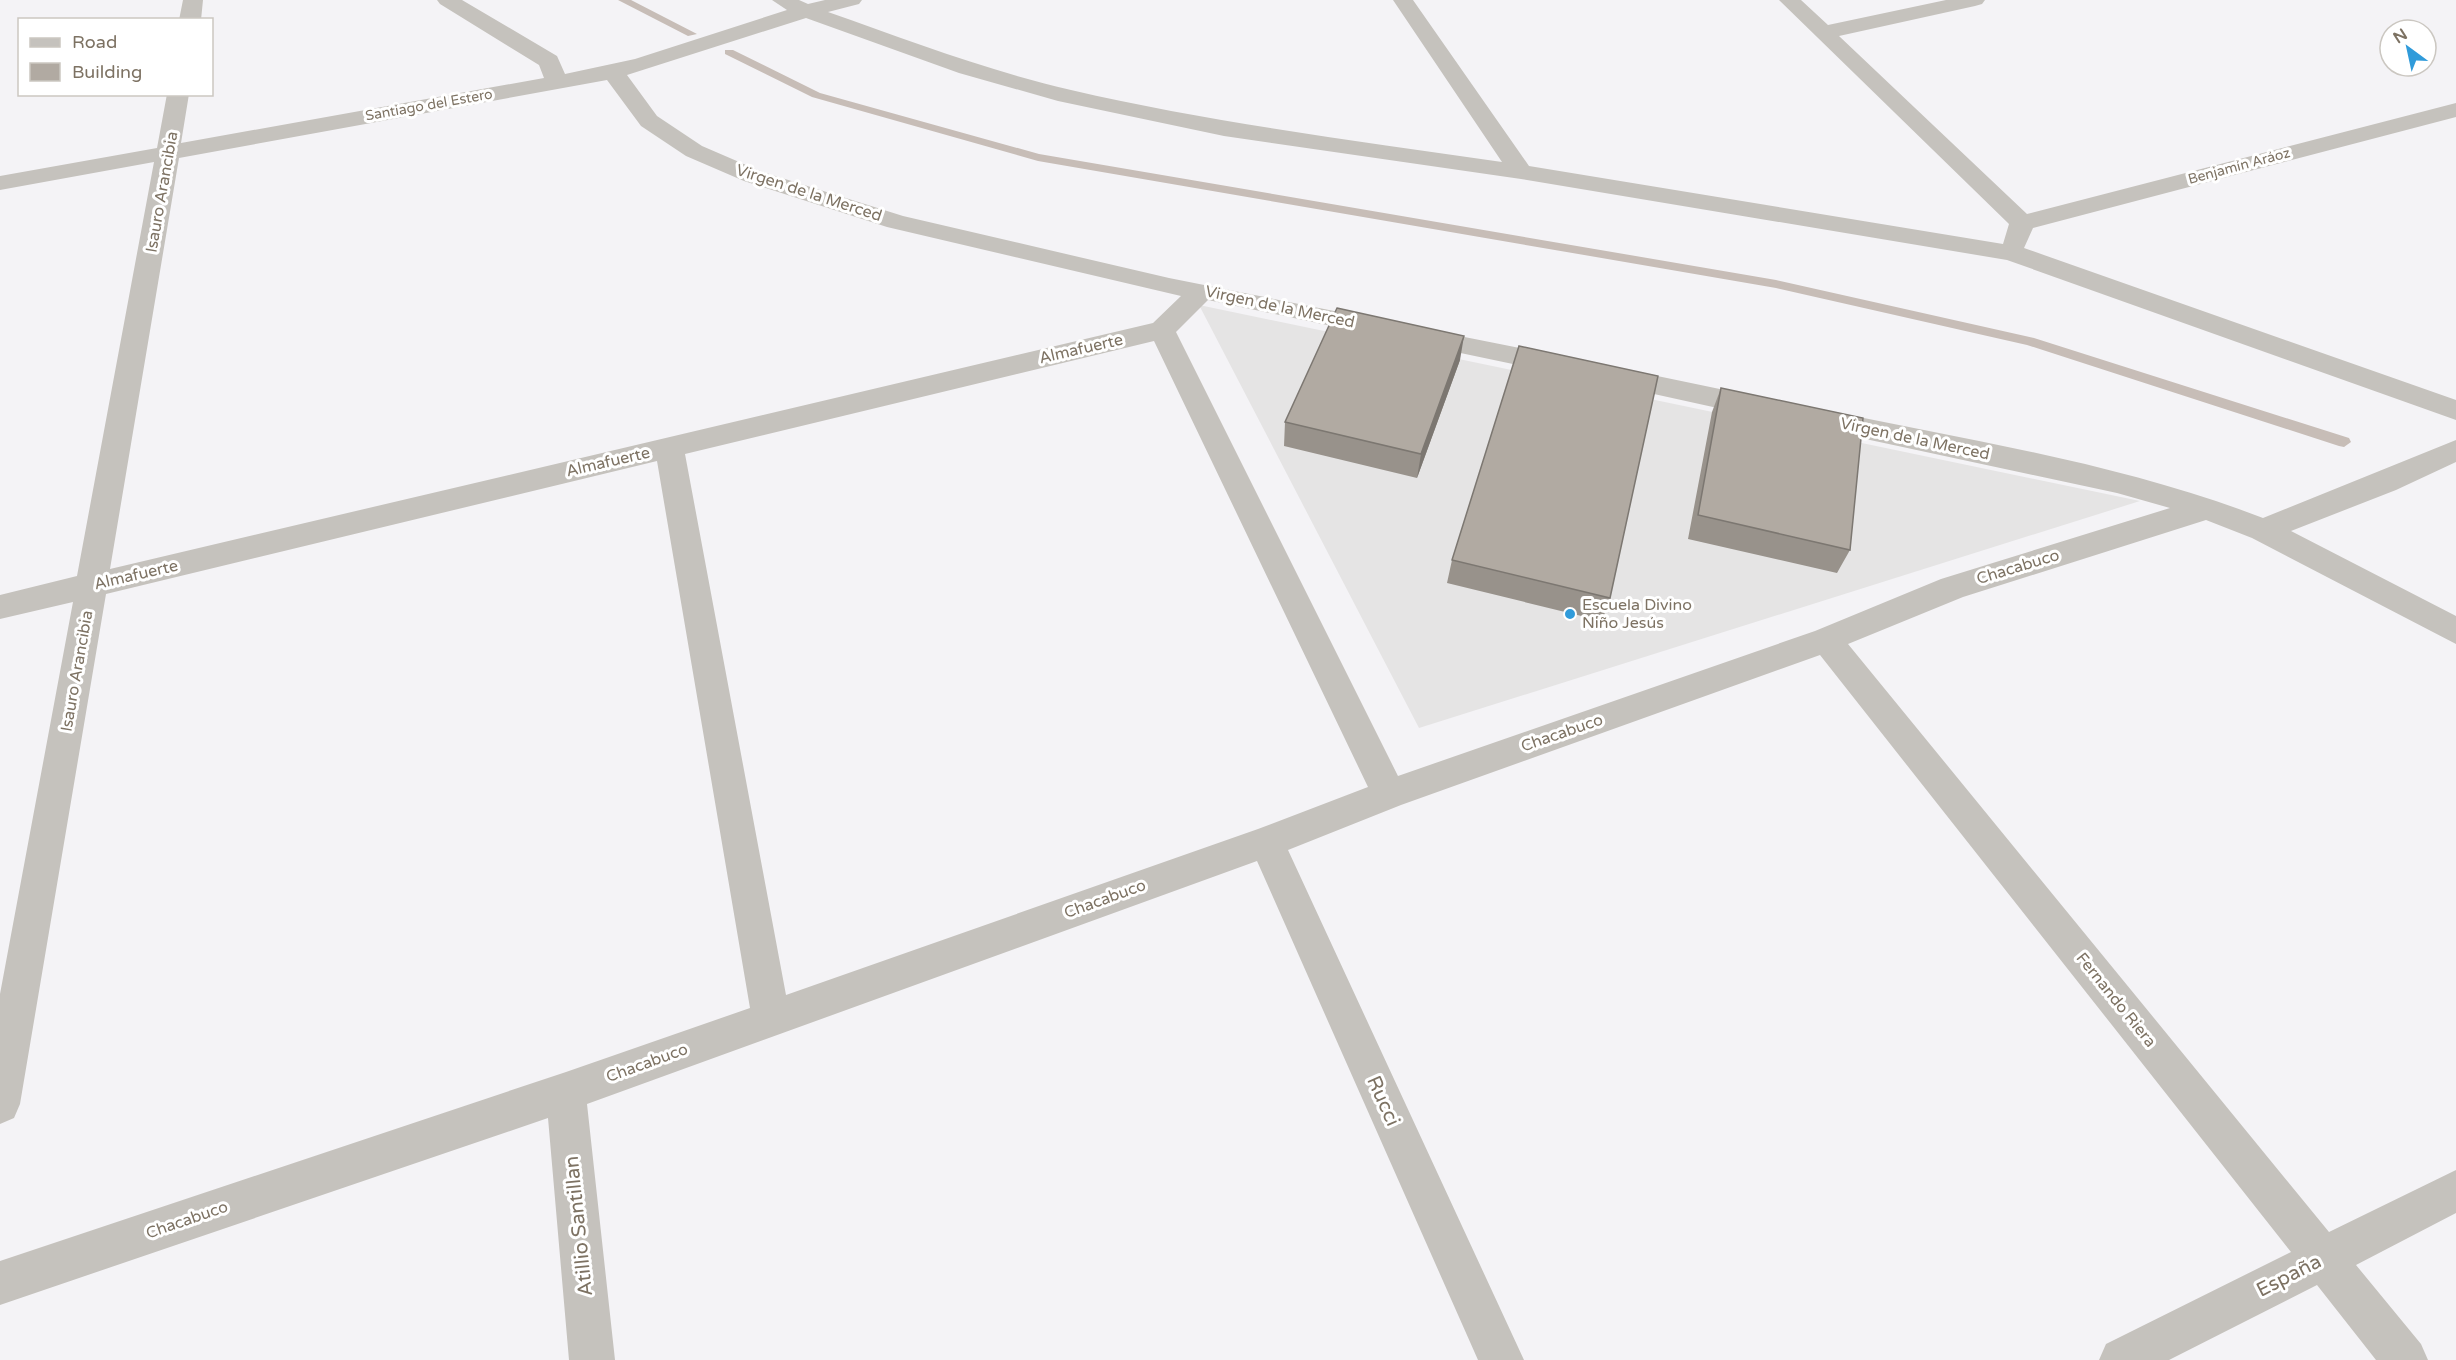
<svg xmlns="http://www.w3.org/2000/svg" width="2456" height="1360" font-family="'Varela Round',sans-serif">
  <rect width="100%" height="100%" fill="#f4f3f6"/>
  <path fill="#e5e4e4" d="M1199 305 2140 501 1419 728Z"/>
  <g fill="none" stroke-linecap="round" stroke-linejoin="round">
    <path fill="#c7bdb7" fill-rule="evenodd" d="M618 0H631L697 34 688 36Z
      M725 50H733L820 93 1039 154 1776 280 2034 338 2349 438 2351 442 2344 447 2339 446 2027 345 1776 288 1038 161 812 97 725 54Z"/>
    <path fill="#c5c2bd" fill-rule="evenodd" d="M183 0H203L201 20H179Z
      M437 0H462L557 56 565 74 635 59 787 10 772 0H799L808 4 825 0H862L859 4 828 12C908 40 988 71 1071 90 1213 123 1358 141 1502 162L1393 0H1413L1529 166 2003 244 2009 224 1779 0H1801L1828 25 1946 0H1985L1982 4 1975 6 1839 36 2027 214 2456 103V117L2033 228 2024 248 2456 400V420L2007 260 1521 179 1224 136 1058 101 959 73 806 18 627 75 657 116 702 146 760 171 903 216 1169 278 1570 358 1574 365 1570 372 1560 374 1208 300 1176 332 1398 776 1815 631 1941 579 2170 508 2117 493 1819 429 1809 426 1805 419 1809 412 1819 409C1968 440 2121 463 2263 518L2456 440V462L2396 490 2291 531 2456 616V644L2252 538 2206 520 1963 597 1848 644 2329 1232 2456 1170V1213L2356 1265 2421 1344 2428 1360H2376L2317 1285 2169 1360H2099L2106 1344 2291 1252 1820 655 1401 805 1288 850 1524 1360H1478L1257 861 587 1104 615 1360H569L548 1118 0 1305V1261L566 1072 750 1008 657 461 106 594 20 1104 14 1118 0 1124V994L73 602 0 619V595L77 576 154 162 0 190V176L157 148 167 94H189L181 143 544 78 539 65 440 4ZM607 80 641 126 686 156 744 181 887 227 1181 296 1153 323 110 569 179 158ZM1154 341 1368 787 1258 829 786 995 685 454Z
      M1614 367 1763 398 1773 401 1777 408 1773 415 1763 418 1604 383 1600 376 1604 369Z"/>
  </g>
  <path fill="#98928b" d="M1460 360 1417 478 1284 446 1285 422Z
    M1721 388 1850 550 1837 573 1688 539 1712 412Z
    M1452 560 1610 598 1602 621 1447 583Z"/>
  <path fill="#7c7771" d="M1464 336 1460 360 1417 478 1421 454Z"/>
  <path fill="#b1aaa2" stroke="#7c7771" stroke-width="1.5" d="M1337 308 1464 336 1421 454 1285 422Z
    M1519 346 1658 376 1610 598 1452 560Z
    M1721 388 1863 418 1850 550 1698 515Z"/>
  <circle fill="#309bda" stroke="#fff" stroke-width="2" cx="1570" cy="614" r="6"/>
  <g text-anchor="middle" dominant-baseline="central" stroke-width="6" stroke-linejoin="round" paint-order="stroke">
    <g font-size="14" fill="#7d7263" stroke="#fff">
      <text transform="translate(429 105) rotate(-10)">Santiago del Estero</text>
      <text transform="translate(2239 166) rotate(-15)">Benjamín Aráoz</text>
    </g>
    <g font-size="16" fill="#7d7263" stroke="#fff">
      <text transform="translate(162 192) rotate(-80)">Isauro Arancibia</text>
      <text transform="translate(809 193) rotate(18)">Virgen de la Merced</text>
      <text transform="translate(1280 307) rotate(12)">Virgen de la Merced</text>
      <text transform="translate(1081 349) rotate(-13)">Almafuerte</text>
      <text transform="translate(1915 439) rotate(12)">Virgen de la Merced</text>
      <text transform="translate(608 462) rotate(-13)">Almafuerte</text>
      <text transform="translate(2018 567) rotate(-17)">Chacabuco</text>
      <text transform="translate(136 575) rotate(-13)">Almafuerte</text>
      <text transform="translate(77 671) rotate(-80)">Isauro Arancibia</text>
      <text transform="translate(1562 733) rotate(-19)">Chacabuco</text>
      <text transform="translate(1105 899) rotate(-20)">Chacabuco</text>
      <text transform="translate(2116 1000) rotate(51)">Fernando Riera</text>
      <text transform="translate(647 1063) rotate(-20)">Chacabuco</text>
      <text transform="translate(187 1220) rotate(-19)">Chacabuco</text>
    </g>
    <g font-size="16" fill="#7d7263" stroke="#fff" text-anchor="start">
      <text x="1582" y="605">Escuela Divino<tspan x="1582" dy="18">Niño Jesús</tspan></text>
    </g>
    <g font-size="20" fill="#7d7263" stroke="#fff">
      <text transform="translate(1383 1101) rotate(66)">Rucci</text>
      <text transform="translate(579 1226) rotate(-96)">Atillio Santillan</text>
      <text transform="translate(2289 1276) rotate(-27)">España</text>
    </g>
  </g>
  <rect x="18" y="18" width="195" height="78" fill="#ffffff" stroke="#cbc7c1" stroke-width="1.5"/>
  <rect x="30" y="38" width="30" height="9" fill="#c5c2bd" stroke="#cbc7c1" stroke-width="1.5"/>
  <text x="72" y="48" font-size="18" fill="#7d7263">Road</text>
  <rect x="30" y="63" width="30" height="18" fill="#b1aaa2" stroke="#cbc7c1" stroke-width="1.5"/>
  <text x="72" y="78" font-size="18" fill="#7d7263">Building</text>
  <g transform="translate(2408 48) rotate(327)"><circle r="28" fill="#ffffff" stroke="#cbc7c1" stroke-width="1.5"/>
  <path d="M0-4.5L10 22L0 15L-10 22Z" fill="#309bda"/>
  <text y="-9" font-size="16" font-weight="bold" text-anchor="middle" fill="#7d7263">N</text>
  </g>
</svg>
